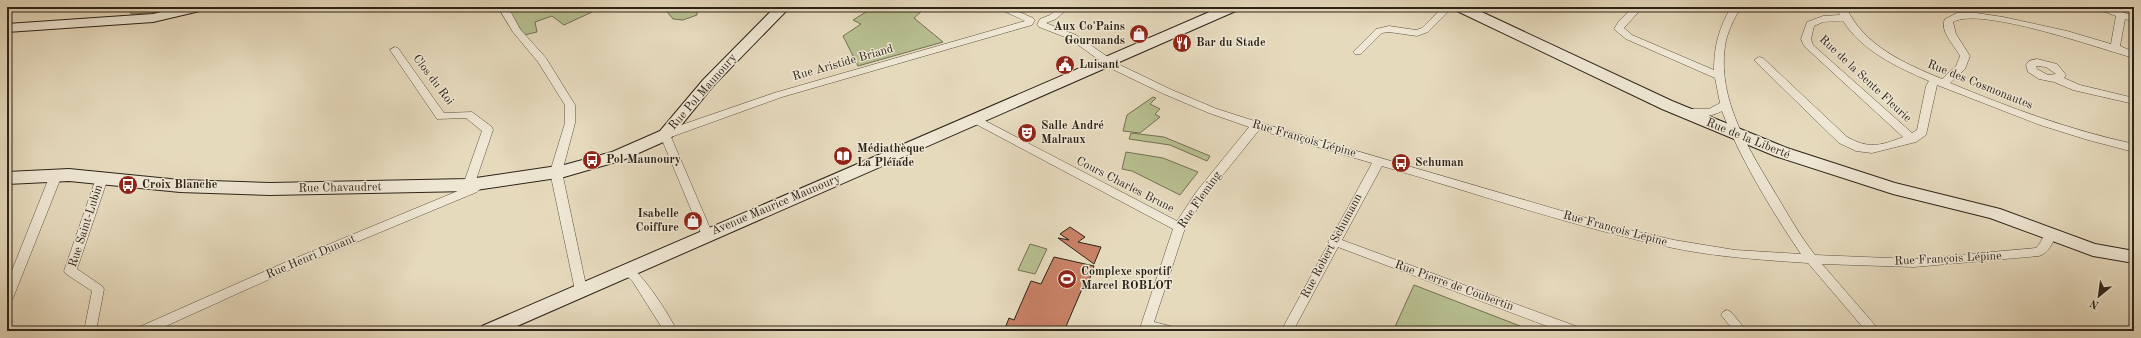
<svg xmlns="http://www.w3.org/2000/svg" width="2141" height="338" font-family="'Old Standard TT',serif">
  <rect width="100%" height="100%" fill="#e6dabd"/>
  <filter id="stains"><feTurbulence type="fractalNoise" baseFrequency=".005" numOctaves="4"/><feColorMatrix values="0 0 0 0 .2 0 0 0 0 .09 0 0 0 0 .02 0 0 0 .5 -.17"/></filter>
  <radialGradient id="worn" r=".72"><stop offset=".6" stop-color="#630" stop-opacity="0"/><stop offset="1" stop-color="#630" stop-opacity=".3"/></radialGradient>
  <path fill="#b7bf90" stroke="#727154" d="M131 7H186L167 12 131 14Z
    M507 7H587L592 12 564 25 552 16 535 22 537 32 524 35Z
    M663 7H697V15L683 20 673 19Z
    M874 7H919L923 10 914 18 943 42 858 66 843 36 861 24 853 20Z
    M1153 97 1156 98 1150 104 1160 109 1155 114 1160 117 1140 133 1123 131 1127 115Z
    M1131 133 1164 137 1210 156 1207 161 1170 145 1129 139Z
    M1126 152 1163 158 1198 172 1180 195 1132 171 1122 169Z
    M1030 244 1047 249 1035 274 1018 270Z
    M1414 285 1533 331H1393Z"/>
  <path fill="#c98266" stroke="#2c2318" d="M1070 227 1085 237 1078 242 1101 247 1094 264 1058 238 1069 240 1060 234Z
    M1054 257 1094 266 1086 290 1082 289 1064 331H1004L1009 318 1014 320 1031 281 1041 284Z"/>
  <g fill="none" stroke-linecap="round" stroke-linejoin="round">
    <defs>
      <path id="street" d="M498 7H508L520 29 546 58 575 105V123L562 172 587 290 585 293H577L575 290 550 172 565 123V105L538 62 513 32Z
        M995 7H1008L1033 18 1035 20 1032 25 782 97 671 137 713 235 711 238H703L660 135 661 132 774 93 1025 21Z
        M1058 7H1069L1056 19 1046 23 1076 35 1118 64 1172 90 1217 109 1261 123 1617 227 1674 240 1735 250 1801 254C1773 213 1739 157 1722 111 1713 116 1690 122 1682 112L1687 109H1709L1720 103 1715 78 1626 39 1614 29 1619 21 1633 7H1643L1624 28 1632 35 1714 70C1714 46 1719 28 1731 7H1741C1734 19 1727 32 1725 46 1717 100 1750 151 1777 196 1789 216 1800 236 1815 255L1914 259 2036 248 2040 243 2046 232H2054L2056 235C2052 244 2049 253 2039 256L1914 267 1822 264 1880 331H1866L1808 263C1763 260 1717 257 1673 248 1574 227 1478 194 1382 166L1342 240 1578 327 1580 331H1560L1338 247 1293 331H1281L1329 243 1328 241 1332 237 1372 163 1259 130 1205 197 1185 228 1154 322 1174 327 1176 331H1139L1173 229 970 121 969 119 974 116 978 117 1177 221 1197 191 1249 127 1209 113 1164 94 1110 68 1070 39 1039 27 1037 25 1040 19 1050 15Z
        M1443 7H1453L1428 32 1417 36 1389 32 1382 33 1361 54H1355L1353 52 1376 29 1389 26 1416 30 1422 28Z
        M1836 7H1846C1864 46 1904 63 1942 79L1956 66 1960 56C1955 46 1939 31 1945 19L1957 13H1976L2003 17 2067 31 2111 44 2116 16 2092 7H2107L2134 16V22L2125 19 2120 46 2134 52V58C2100 49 1981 6 1953 22L1956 34 1970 56 1965 69 1950 83C2010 108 2070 130 2134 144V152L2088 140 2040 125 1937 85 1926 135 1916 142 1872 153 1856 151 1839 143 1754 60 1759 57 1763 58 1847 137C1869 149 1880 146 1903 137L1804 46 1801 39 1807 22 1823 16 1840 15ZM1843 21C1862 51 1897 67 1929 81L1926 86 1917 130 1912 133 1813 45 1811 39 1814 26 1823 22Z
        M395 47 398 48 444 113 472 112 492 127 493 130 476 180H484L486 183 477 192 294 268 155 331H137L139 327 286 262 465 188 463 185 482 131 466 118 437 119 390 50Z
        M2037 59 2057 64 2066 75 2064 78 2080 85 2134 98V104L2073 90 2054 82 2039 79 2028 72 2026 65 2029 61ZM2036 66 2046 67 2056 74 2048 75 2037 69Z
        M56 171 62 175 13 298 11 301 7 303V283L50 175Z
        M102 174 108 178 77 269 102 286 104 289 96 331H84L92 291 66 274 64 271 96 178Z
        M627 265C641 270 670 316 677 331H664L633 282 621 270 623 267Z
        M1727 310 1731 312 1747 331H1734L1721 315 1723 312Z"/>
      <path id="secondary" d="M182 7H206L204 10 153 22 7 32V24L153 14Z
        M775 7H790L713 86 670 139 623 160 564 177 469 191 270 195 180 192 69 181 7 184V172L69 169 180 180 270 183 469 179 564 165 612 152 660 131 703 80Z
        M1221 7H1240L1238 10 506 331H479L482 326Z
        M1453 7H1471L1672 101 1787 148 1895 183 2000 209 2095 244 2134 251V263L2093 256 1990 218 1893 194 1775 156 1662 109 1455 10Z"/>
    </defs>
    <use href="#street" stroke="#5a5141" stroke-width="1"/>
    <use href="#secondary" stroke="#2c2318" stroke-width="2"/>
    <use href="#street" fill="#efe7d4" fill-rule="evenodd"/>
    <use href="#secondary" fill="#efe7d4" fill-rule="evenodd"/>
  </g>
  <defs>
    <symbol id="shop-disc" viewBox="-11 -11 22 22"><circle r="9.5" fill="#8f2418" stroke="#efe7d4"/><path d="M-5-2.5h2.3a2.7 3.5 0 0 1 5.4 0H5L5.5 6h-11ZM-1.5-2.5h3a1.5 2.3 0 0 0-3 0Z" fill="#fff"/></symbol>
    <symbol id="restaurant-disc" viewBox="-11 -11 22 22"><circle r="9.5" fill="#8f2418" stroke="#efe7d4"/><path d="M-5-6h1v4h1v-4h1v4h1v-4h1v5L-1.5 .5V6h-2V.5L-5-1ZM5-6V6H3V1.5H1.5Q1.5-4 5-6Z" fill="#fff"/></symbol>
    <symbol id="civic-disc" viewBox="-11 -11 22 22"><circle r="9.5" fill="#8f2418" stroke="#efe7d4"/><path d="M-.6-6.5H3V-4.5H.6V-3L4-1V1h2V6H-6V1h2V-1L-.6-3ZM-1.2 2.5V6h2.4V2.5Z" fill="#fff"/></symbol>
    <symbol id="theatre-disc" viewBox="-11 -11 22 22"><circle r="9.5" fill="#8f2418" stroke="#efe7d4"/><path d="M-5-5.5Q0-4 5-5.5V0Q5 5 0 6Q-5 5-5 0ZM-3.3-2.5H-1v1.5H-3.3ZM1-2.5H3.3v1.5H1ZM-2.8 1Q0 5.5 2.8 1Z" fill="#fff"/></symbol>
    <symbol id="library-disc" viewBox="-11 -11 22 22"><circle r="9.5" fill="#8f2418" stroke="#efe7d4"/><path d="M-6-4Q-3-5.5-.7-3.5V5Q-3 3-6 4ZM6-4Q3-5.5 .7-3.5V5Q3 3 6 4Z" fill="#fff"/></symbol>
    <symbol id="bus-disc" viewBox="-11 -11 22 22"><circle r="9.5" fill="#8f2418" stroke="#efe7d4"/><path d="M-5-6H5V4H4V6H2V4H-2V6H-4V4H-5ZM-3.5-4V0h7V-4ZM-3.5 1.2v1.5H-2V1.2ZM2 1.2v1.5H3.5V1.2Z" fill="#fff"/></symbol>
    <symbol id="stadium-disc" viewBox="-11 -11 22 22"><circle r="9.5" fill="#8f2418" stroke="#efe7d4"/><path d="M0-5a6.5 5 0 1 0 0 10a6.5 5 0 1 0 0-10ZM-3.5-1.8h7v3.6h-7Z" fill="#fff"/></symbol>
  </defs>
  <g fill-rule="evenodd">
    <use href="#shop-disc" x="1128" y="23" width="22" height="22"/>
    <use href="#restaurant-disc" x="1171" y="32" width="22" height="22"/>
    <use href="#civic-disc" x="1054" y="54" width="22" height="22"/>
    <use href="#theatre-disc" x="1016" y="122" width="22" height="22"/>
    <use href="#library-disc" x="832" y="145" width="22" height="22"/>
    <use href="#bus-disc" x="581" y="149" width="22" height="22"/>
    <use href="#bus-disc" x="1390" y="152" width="22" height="22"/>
    <use href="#bus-disc" x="117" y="174" width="22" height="22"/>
    <use href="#shop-disc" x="682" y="210" width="22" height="22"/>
    <use href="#stadium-disc" x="1056" y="268" width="22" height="22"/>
  </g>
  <g text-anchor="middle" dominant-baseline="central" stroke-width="3" stroke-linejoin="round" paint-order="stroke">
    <g font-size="12" font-weight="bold" fill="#2c2318" stroke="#efe7d4" text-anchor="start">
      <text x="1125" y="27" text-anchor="end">Aux Co'Pains<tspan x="1125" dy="14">Gourmands</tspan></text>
      <text x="1196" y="43">Bar du Stade</text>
      <text x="1079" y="65">Luisant</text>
      <text x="1041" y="126">Salle André<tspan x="1041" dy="14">Malraux</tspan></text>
      <text x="857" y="149">Médiathèque<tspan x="857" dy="14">La Pléïade</tspan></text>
      <text x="606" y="160">Pol Maunoury</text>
      <text x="1415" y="163">Schuman</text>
      <text x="142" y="185">Croix Blanche</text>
      <text x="679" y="214" text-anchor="end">Isabelle<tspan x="679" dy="14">Coiffure</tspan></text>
      <text x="1081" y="272">Complexe sportif<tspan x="1081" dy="14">Marcel ROBLOT</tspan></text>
    </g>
    <g font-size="12" fill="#2c2318" stroke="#efe7d4">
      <text transform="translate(843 63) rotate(-16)">Rue Aristide Briand</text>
      <text transform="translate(1865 79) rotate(43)">Rue de la Sente Fleurie</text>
      <text transform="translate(433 80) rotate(53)">Clos du Roi</text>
      <text transform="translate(1980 85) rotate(22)">Rue des Cosmonautes</text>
      <text transform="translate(703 92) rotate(-49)">Rue Pol Maunoury</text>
      <text transform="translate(1304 139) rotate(16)">Rue François Lépine</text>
      <text transform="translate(1748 139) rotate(22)">Rue de la Liberté</text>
      <text transform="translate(1125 185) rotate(27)">Cours Charles Brune</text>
      <text transform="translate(340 188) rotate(-1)">Rue Chavaudret</text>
      <text transform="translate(1200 200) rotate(-55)">Rue Fleming</text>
      <text transform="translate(776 205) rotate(-23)">Avenue Maurice Maunoury</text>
      <text transform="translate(86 226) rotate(-72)">Rue Saint-Lubin</text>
      <text transform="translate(1615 229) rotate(15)">Rue François Lépine</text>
      <text transform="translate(1332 246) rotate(-62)">Rue Robert Schumann</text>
      <text transform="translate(311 257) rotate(-23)">Rue Henri Dunant</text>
      <text transform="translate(1948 259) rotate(-3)">Rue François Lépine</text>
      <text transform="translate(1454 286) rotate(20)">Rue Pierre de Coubertin</text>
    </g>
  </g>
  <rect width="2141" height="338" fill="none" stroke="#e6dabd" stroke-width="24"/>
  <rect x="8" y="8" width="2125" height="322" fill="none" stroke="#2c2318" stroke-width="2"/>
  <rect x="12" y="12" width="2117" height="314" fill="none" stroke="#2c2318"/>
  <g transform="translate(2099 296) rotate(209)" stroke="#efe7d4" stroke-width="3" paint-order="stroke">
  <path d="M0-3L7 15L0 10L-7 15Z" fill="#2c2318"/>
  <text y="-6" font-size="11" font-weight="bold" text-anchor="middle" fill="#2c2318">N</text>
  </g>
  <rect width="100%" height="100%" filter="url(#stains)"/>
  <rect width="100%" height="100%" fill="url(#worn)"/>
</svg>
